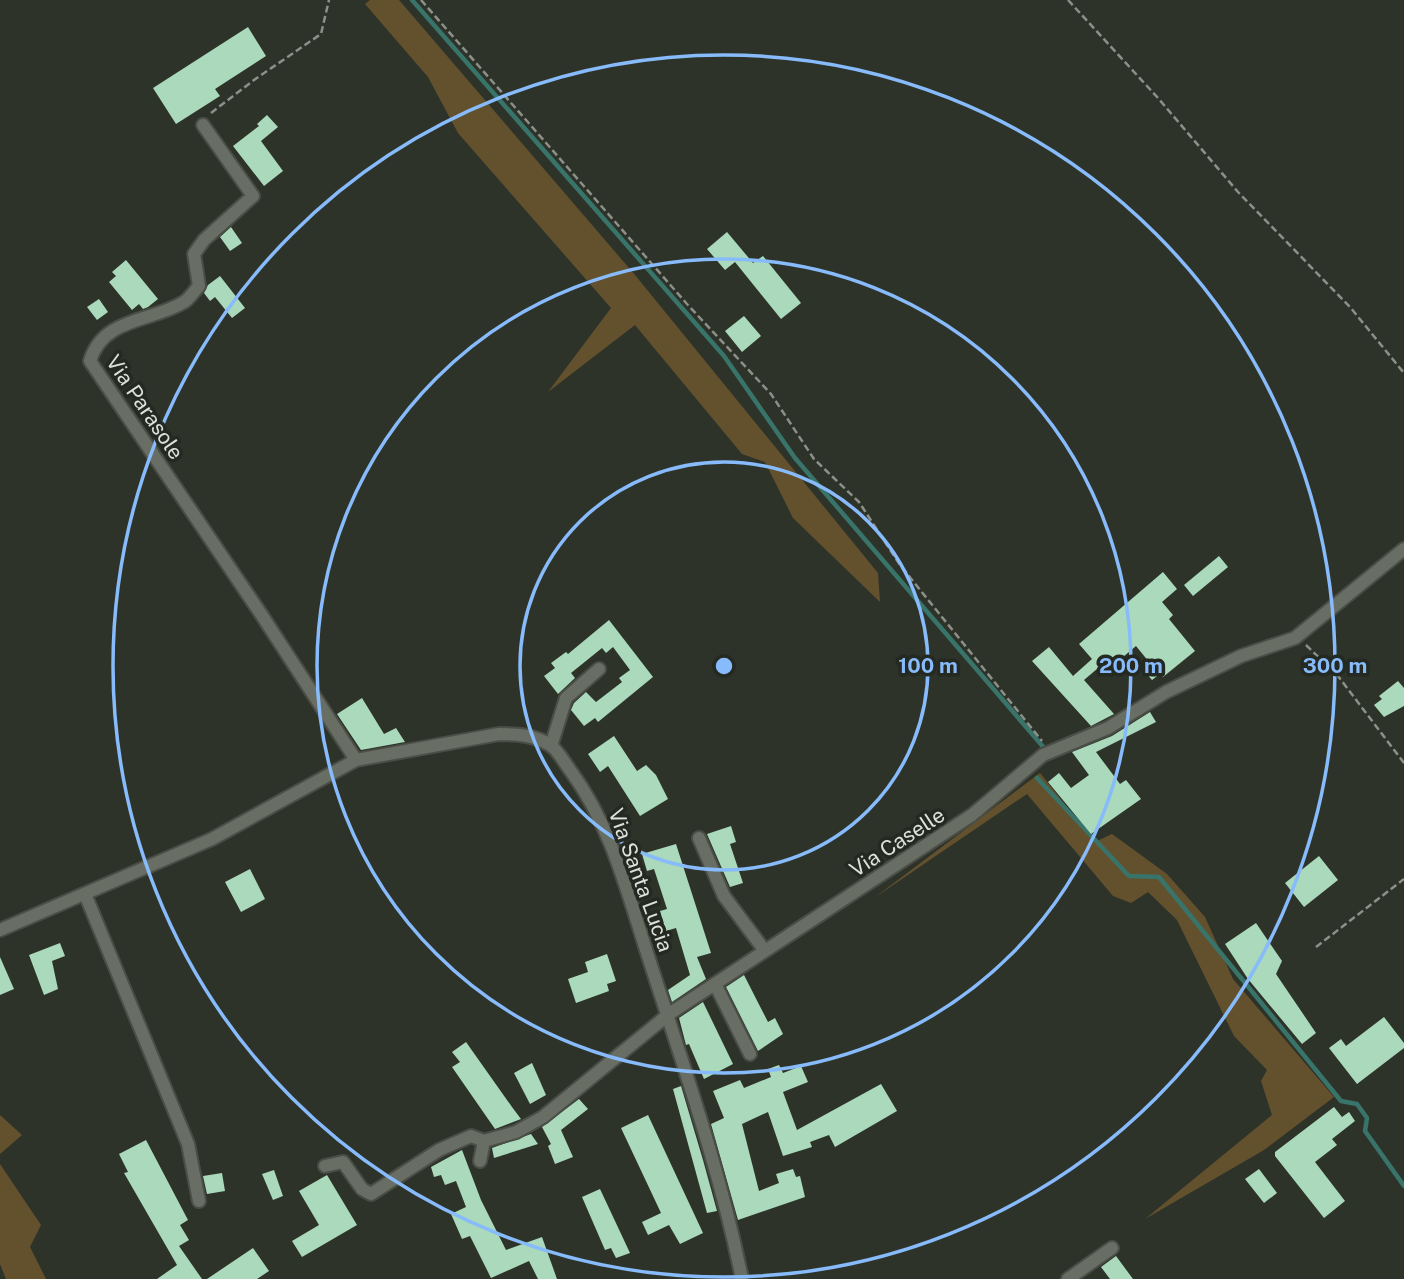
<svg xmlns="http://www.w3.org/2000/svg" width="1404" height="1279" font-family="'Public Sans',sans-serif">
  <rect width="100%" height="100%" fill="#2e332a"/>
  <path fill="#63512e" d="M370 0H399L635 275 878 573 880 602 793 518 765 462 742 454 635 325 548 392 611 308 458 133 428 77 365 4Z
    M1040 773 1095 842 1112 834 1167 874 1205 917 1233 979 1334 1097 1264 1150 1145 1219 1272 1115 1261 1081 1267 1070 1234 1036 1177 920 1148 892 1131 903 1113 896 1027 794 874 898Z
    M0 1115 22 1135 0 1154Z
    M0 1164 41 1225 30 1247 46 1279H6L0 1264Z"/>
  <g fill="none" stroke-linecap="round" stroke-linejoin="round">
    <path stroke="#39746a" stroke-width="4.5" d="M412 0 724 356 795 458 1045 749
      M1037 778 1129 876 1159 877 1341 1101 1357 1104 1367 1118 1365 1131 1404 1186"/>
  </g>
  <path fill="#aad9bb" d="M248 27 266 56 215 89 220 96 176 124 153 88Z
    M267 115 278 127 261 141 283 171 264 186 233 146 259 126 257 124Z
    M231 227 242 243 230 251 220 237Z
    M727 232 753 263 763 256 801 303 781 319 735 262 725 270 707 249Z
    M126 260 158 299 148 307 143 309 139 304 132 310 109 282 116 276 112 272Z
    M220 276 245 308 232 318 215 297 210 301 204 293 208 285Z
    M99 299 108 312 97 320 87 307Z
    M744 316 761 336 742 352 725 331Z
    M1219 556 1228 567 1193 596 1184 585Z
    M1163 572 1177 589 1162 602 1173 615 1169 619 1195 651 1163 677 1161 673 1152 680 1142 668 1149 662 1136 646 1116 663 1111 657 1084 680 1114 714 1091 726 1032 661 1049 647 1073 676 1092 659 1079 644Z
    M609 620 653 677 598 722 595 718 584 726 571 710 574 703 586 692 596 702 622 682 619 678 630 670 613 647 606 653 602 648 571 673 575 678 558 694 544 676 555 668 551 663 566 652 568 654Z
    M1398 681 1404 688V706L1384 717 1374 705 1382 699 1379 696Z
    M362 698 384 734 396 728 405 742 361 750 337 714Z
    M1150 712 1156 722 1096 752 1120 784 1126 780 1141 799 1091 834 1048 782 1059 773 1071 788 1089 775 1072 752 1112 736Z
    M614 736 637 771 646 765 656 775 668 799 640 816 608 766 600 772 588 754Z
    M731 826 736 842 730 844 743 883 730 887 707 834Z
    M676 844 711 953 697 957 706 979 672 1002 668 990 690 975 676 928 666 931 660 911 667 909 654 869 647 871 642 854Z
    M1319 856 1338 880 1304 907 1285 883Z
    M250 869 265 899 241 912 225 882Z
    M1256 923 1282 961 1276 974 1316 1033 1302 1044 1248 979 1225 944Z
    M60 943 65 956 52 961 58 989 44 995 29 955Z
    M607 954 616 981 607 984 609 991 576 1003 568 979 588 972 585 962Z
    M0 957 14 989 0 995Z
    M744 975 768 1022 775 1018 783 1034 758 1051 726 987Z
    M703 1002 733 1064 704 1079 689 1044 686 1045 679 1018Z
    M1384 1017 1404 1043V1048L1357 1084 1329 1048 1341 1039 1346 1046Z
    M466 1042 512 1107 521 1119 495 1129 452 1067 460 1062 452 1052Z
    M532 1063 546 1095 530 1104 514 1073Z
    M779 1065 783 1073 801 1066 808 1082 783 1092 797 1130 881 1084 897 1111 835 1147 829 1135 810 1142 812 1147 783 1156 768 1112 742 1124 759 1191 779 1183 776 1174 793 1169 796 1177 800 1176 805 1197 738 1220 711 1124 724 1118 713 1091 740 1080 744 1088 771 1077 768 1069Z
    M681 1086 703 1160 717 1211 707 1213 673 1089Z
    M579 1099 588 1109 561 1130 573 1157 555 1164 548 1146 551 1144 542 1127Z
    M1334 1107 1342 1117 1349 1112 1355 1121 1332 1139 1337 1145 1315 1162 1345 1201 1324 1218 1275 1156V1152Z
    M648 1115 703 1233 680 1244 669 1225 648 1235 642 1222 661 1213 621 1128Z
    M531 1134 538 1144 494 1158 492 1148Z
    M146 1140 188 1220 180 1225 189 1240 179 1246 202 1279H157L177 1265 124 1173 128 1172 119 1154Z
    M462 1150 481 1200 506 1250 542 1237 557 1279H538L529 1261 491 1278 470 1236 462 1239 451 1214 466 1207 456 1181 445 1185 441 1175 434 1177 431 1167Z
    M1259 1169 1277 1193 1264 1203 1245 1179Z
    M274 1170 283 1196 273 1200 262 1174Z
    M222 1173 225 1191 207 1194 203 1176Z
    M327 1175 357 1225 302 1257 292 1241 319 1225 299 1191Z
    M600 1189 630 1253 616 1258 611 1248 605 1250 582 1197Z
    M253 1248 269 1271 257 1279H207Z
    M1116 1256 1133 1279H1110L1101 1267Z"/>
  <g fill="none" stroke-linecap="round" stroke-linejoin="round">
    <defs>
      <path id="minor" d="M203 125 253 196 204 240 194 254 199 286C194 291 190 298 184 302 152 322 103 317 90 361L261 614 356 760
        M551 746 566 698 599 669
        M699 838 724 896 765 951
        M85 894 188 1144 199 1201
        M0 930 212 839 356 760 499 734C517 734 534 735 550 745 558 750 564 762 570 770 612 827 627 892 649 959 683 1065 720 1169 742 1279
        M715 984 750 1054
        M480 1161 484 1141 516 1132 543 1117 669 1014 972 815 1043 755 1108 728 1166 692 1241 656 1295 638 1404 549
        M325 1166 343 1162 362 1189 371 1194 439 1150 471 1136 484 1141
        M1068 1279 1112 1248"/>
    </defs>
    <use href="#minor" stroke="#4a4e47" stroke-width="16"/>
    <path stroke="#8c9089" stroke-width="2.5" stroke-dasharray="7 3.5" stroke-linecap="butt" d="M421 0 687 304 771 394 814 459 859 502 900 565 1042 741
      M1068 0 1158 98 1238 192 1350 307 1404 373
      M211 113 254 80 321 34 329 0
      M1306 645 1338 676 1404 763
      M1316 947 1404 879"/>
    <use href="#minor" stroke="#686e64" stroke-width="12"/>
  </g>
  <g fill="none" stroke="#87bbfb" stroke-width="3.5">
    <circle cx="724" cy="666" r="204"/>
    <circle cx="724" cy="666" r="407"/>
    <circle cx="724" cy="666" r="611"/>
  </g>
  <g text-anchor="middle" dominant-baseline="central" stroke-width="7" stroke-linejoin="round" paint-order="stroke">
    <g font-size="21" fill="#dee1dc" stroke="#242921">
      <text transform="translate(145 407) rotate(56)">Via Parasole</text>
      <text transform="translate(897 842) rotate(-33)">Via Caselle</text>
      <text transform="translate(641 880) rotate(70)">Via Santa Lucia</text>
    </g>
  </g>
  <circle cx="724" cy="666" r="10" fill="#87bbfb" stroke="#242921" stroke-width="3.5"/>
  <g font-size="21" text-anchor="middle" font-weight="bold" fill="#87bbfb" stroke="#242921" stroke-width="7" stroke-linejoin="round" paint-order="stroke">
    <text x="928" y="673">100 m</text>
    <text x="1131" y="673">200 m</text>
    <text x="1335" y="673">300 m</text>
  </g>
</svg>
